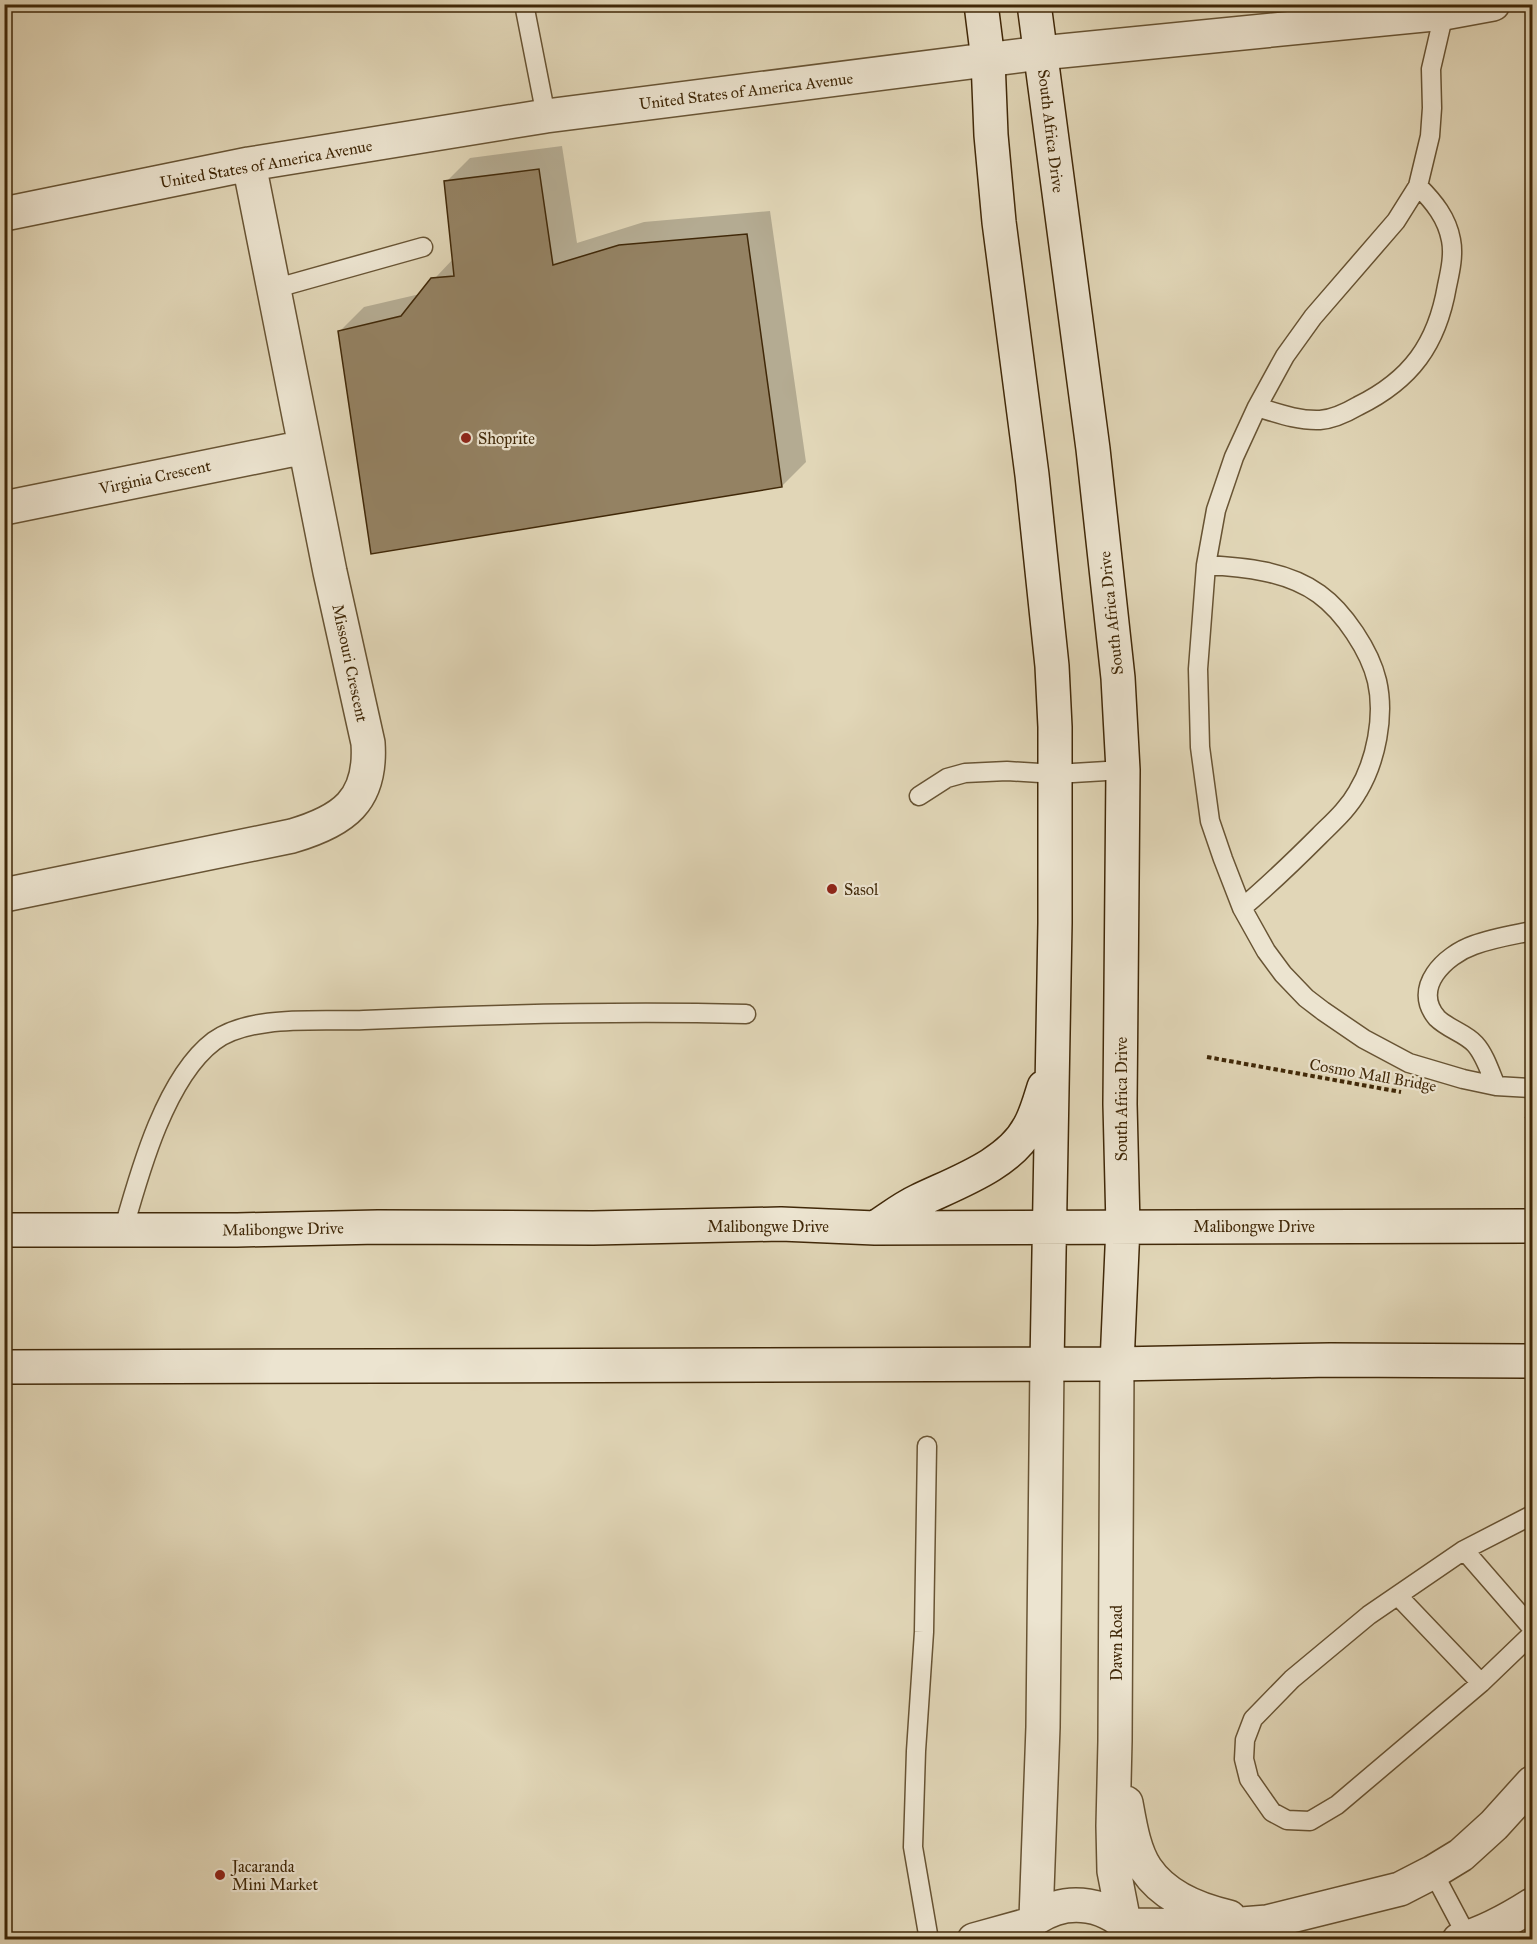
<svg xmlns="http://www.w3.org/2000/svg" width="1537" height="1944" font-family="'IM FELL Great Primer',serif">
  <rect width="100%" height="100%" fill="#e1d6b7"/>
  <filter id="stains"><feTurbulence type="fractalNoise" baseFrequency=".00333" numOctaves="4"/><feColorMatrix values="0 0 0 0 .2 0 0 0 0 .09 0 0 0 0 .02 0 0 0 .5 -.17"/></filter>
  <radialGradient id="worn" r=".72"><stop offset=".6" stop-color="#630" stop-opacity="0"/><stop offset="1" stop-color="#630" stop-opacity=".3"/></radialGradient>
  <path fill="#0003" d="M562 146 577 243 644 222 770 211 806 462 782 486 340 331 364 307 420 294 454 258 446 182 470 158Z"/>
  <path fill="#948263" stroke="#402808" stroke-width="1.5" d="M539 169 553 265 619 245 747 234 782 487 371 554 338 331 401 316 431 278 454 276 444 181Z"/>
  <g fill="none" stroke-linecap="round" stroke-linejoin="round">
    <defs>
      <path id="lane" d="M524 4 546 116
        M1444 13 1431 69 1432 108 1430 136 1418 186 1396 221 1313 317 1285 356 1257 407 1234 457 1216 510 1206 565 1198 669 1200 747 1210 821 1223 859 1242 908 1266 951 1283 974 1306 998 1323 1011 1364 1039 1409 1063 1463 1079 1496 1086 1532 1088
        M273 289 423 247
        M1257 407C1277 413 1298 421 1320 420 1334 419 1346 413 1358 406 1411 380 1437 344 1447 286 1450 272 1454 255 1451 240 1447 218 1434 202 1418 186
        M1206 565C1244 567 1287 571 1319 594 1344 612 1370 651 1377 681 1385 716 1376 761 1358 791 1348 809 1333 822 1319 836 1294 861 1269 885 1242 908
        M919 796 947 778 965 773 1007 771 1056 774 1123 770
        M1496 1086C1490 1072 1485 1055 1475 1044 1465 1033 1448 1029 1437 1018 1411 988 1445 955 1474 945 1493 938 1513 935 1532 931
        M123 1231C139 1174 165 1078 214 1041 251 1014 320 1022 364 1020 492 1014 619 1011 746 1014
        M927 1446 924 1632 916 1751 913 1847 929 1940
        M1532 1515 1464 1550 1369 1615 1292 1679 1253 1719 1245 1740 1244 1759 1249 1779 1272 1812 1287 1820 1310 1821 1337 1805 1481 1683 1532 1634
        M1464 1550 1532 1628
        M1398 1596 1481 1683
        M1433 1872 1469 1940"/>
      <path id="street" d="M4 214 249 164 546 116 1041 53 1444 13 1493 4
        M4 508 305 447
        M4 895 292 836C343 821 372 801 368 743L330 572 249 164
        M1117 1364 1115 1741 1113 1826 1114 1871 1124 1922
        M1126 1803C1130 1825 1134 1851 1146 1869 1165 1897 1198 1910 1229 1917
        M1036 1918 1043 1727 1047 1364
        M1127 1925 1217 1926 1267 1922 1400 1889 1433 1872 1461 1855 1494 1825 1532 1783
        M974 1940 1028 1925
        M1017 1940C1023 1932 1028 1923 1036 1918 1068 1896 1111 1903 1133 1934
        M1459 1940C1485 1933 1510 1919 1532 1905"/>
      <path id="secondary" d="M981 4 988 60 991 135 999 222 1032 475 1052 666 1055 727V923L1047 1364
        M1034 4 1093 449 1118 678 1123 770 1120 1104 1123 1226 1117 1364
        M875 1228C889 1219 903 1208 918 1201 955 1183 1009 1165 1029 1127 1036 1115 1040 1100 1044 1087
        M4 1230H237L378 1227 593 1228 781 1224 875 1228 1532 1226
        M4 1367 1117 1364 1330 1360 1532 1361"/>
    </defs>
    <use href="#lane" stroke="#685434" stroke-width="21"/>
    <use href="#street" stroke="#685434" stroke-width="36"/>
    <use href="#secondary" stroke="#402808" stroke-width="36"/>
    <path stroke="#402808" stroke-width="4" stroke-dasharray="4.5 3" stroke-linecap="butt" d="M1207 1057 1401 1092
      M1526 1116 1532 1123"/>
    <use href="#lane" stroke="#ece4d0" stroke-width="18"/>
    <use href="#street" stroke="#ece4d0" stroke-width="33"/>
    <use href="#secondary" stroke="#ece4d0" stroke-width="33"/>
  </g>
  <g fill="#8f2418" stroke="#ece4d0" stroke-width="2">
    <circle cx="466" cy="438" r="6"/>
    <circle cx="832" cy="889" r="6"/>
    <circle cx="220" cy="1875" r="6"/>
  </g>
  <g text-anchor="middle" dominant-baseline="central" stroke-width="4.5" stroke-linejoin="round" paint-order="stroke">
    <g font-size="16" fill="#402808" stroke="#ece4d0">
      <text transform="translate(746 91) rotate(-7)">United States of America Avenue</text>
      <text transform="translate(1051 131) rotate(83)">South Africa Drive</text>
      <text transform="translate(266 164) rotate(-10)">United States of America Avenue</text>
      <text transform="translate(155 477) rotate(-12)">Virginia Crescent</text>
      <text transform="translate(1111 613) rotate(-96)">South Africa Drive</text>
      <text transform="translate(350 663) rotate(78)">Missouri Crescent</text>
      <text transform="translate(1373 1075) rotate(10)">Cosmo Mall Bridge</text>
      <text transform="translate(1121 1099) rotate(-90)">South Africa Drive</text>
      <text x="768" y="1226">Malibongwe Drive</text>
      <text x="1254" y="1226">Malibongwe Drive</text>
      <text transform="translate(283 1229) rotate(-1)">Malibongwe Drive</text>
      <text transform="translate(1116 1643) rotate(-90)">Dawn Road</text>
    </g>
    <g font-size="16" fill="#402808" stroke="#ece4d0" text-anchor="start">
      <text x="478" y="438">Shoprite</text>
      <text x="844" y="889">Sasol</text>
      <text x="232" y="1866">Jacaranda<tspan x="232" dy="18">Mini Market</tspan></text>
    </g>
  </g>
  <rect width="1537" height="1944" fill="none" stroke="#e1d6b7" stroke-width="24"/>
  <rect x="6" y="6" width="1525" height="1932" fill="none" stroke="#402808" stroke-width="3"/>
  <rect x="12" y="12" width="1513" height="1920" fill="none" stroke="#402808" stroke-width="1.5"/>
  <rect width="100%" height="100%" filter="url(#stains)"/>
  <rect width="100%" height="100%" fill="url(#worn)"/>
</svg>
